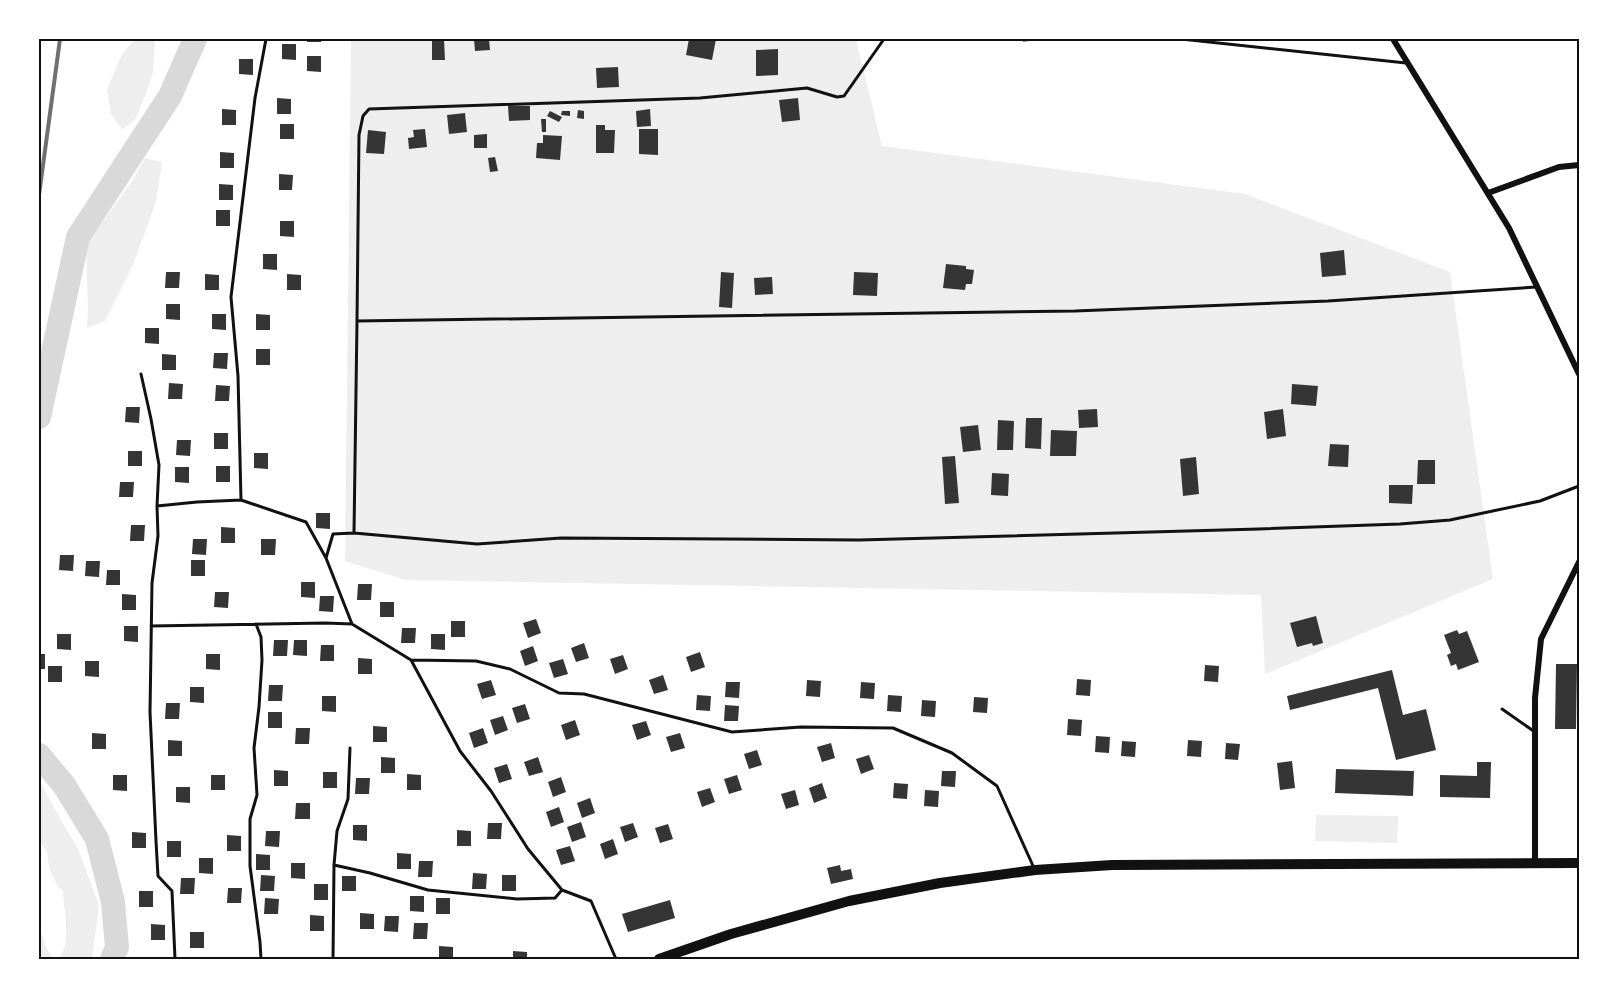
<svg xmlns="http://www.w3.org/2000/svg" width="1618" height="998" font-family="Roboto,sans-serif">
  <rect width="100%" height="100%" fill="#fff"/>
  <path fill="#eee" d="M135 39H155L153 72 145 96 135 120 122 129 111 114 107 90 122 54Z
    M351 39H856L882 146 1245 194 1450 272 1493 579 1265 674 1261 595 405 580 345 561Z
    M145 158 162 162 156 202 133 265 105 321 87 328 88 307 86 245 133 180Z
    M39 780 61 820 78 849 99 905 92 959H58C73 944 63 910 63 890L58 887 49 868 47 852 39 840Z
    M1316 815 1398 816 1397 843 1315 841Z
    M39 930C46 941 45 950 54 959H39Z"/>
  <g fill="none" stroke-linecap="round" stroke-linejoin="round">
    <path stroke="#d9d9d9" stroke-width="24" d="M39 417 78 237 170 96 195 39
      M39 755 64 785 97 839 113 902 117 947 112 959"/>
  </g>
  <path fill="#353535" d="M307 39H322L321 42H307Z
    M432 39H444L445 60H432Z
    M474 39H489L490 50 475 51Z
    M689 39H716L712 60 686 55Z
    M282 44H296V60L282 59Z
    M778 49V75L756 76V50Z
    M307 56H321V72L307 71Z
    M239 59H253V75L239 74Z
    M618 67 619 87 597 88 596 68Z
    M277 98 291 99V114H277Z
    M798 98 800 120 782 122 779 100Z
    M508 106H530V120L509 121Z
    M222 109 236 110V125H222Z
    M650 109 651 126 637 127 636 111Z
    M578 110 584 111V119L577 118Z
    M550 111 562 117 559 122 547 116Z
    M562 111H570V116L561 115Z
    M465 113 467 132 449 134 447 115Z
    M541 119H546V132H542Z
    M280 124H294V139H280Z
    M596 125H605V130H615L614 153H596Z
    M425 129 427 147 409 149 408 138 414 137 413 130Z
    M639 129H658V155L639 154Z
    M368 130 386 132 384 154 366 153Z
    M487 134V148H474V135Z
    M543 135 562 136 560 160 536 158 537 143H543Z
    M220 152 234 153V168H220Z
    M495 157 498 171 490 172 488 158Z
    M279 174 293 175 292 190H279Z
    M219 184 233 185V200H219Z
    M216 210H230V226H216Z
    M280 221H294V237L280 236Z
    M1344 250 1346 275 1322 277 1320 253Z
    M263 254H277V270L263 269Z
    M946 264 966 266V269L974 270 972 284H966L965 290 943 288Z
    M166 272H180L179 288H165Z
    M721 272 734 273 732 308 719 307Z
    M854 272 878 273 877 296 853 295Z
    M205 274 219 275V290H205Z
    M287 274 301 275V290H287Z
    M772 277 773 294 755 295 754 278Z
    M166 304H180V320L166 319Z
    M212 314H226V330L212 329Z
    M256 314 270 315V330H256Z
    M145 328H159V344L145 343Z
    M256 349H270V365H256Z
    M214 353H228L227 369 213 368Z
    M162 354 176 355V370H162Z
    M169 383 183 384 182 399H168Z
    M1292 384 1318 386 1316 406 1291 404Z
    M216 385 230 386 229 401H215Z
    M126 407H140L139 423 125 422Z
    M1097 409 1098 427 1079 428 1078 410Z
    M1283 409 1286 436 1267 439 1264 412Z
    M1026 418H1042L1041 449 1025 448Z
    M998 420 1014 421 1013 450H997Z
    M978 425 981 450 963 452 960 427Z
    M1051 430 1077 431 1076 456H1050Z
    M214 433H228V449H214Z
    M177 440H191L190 456 176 455Z
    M1330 444 1349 445 1348 467 1328 466Z
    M128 451H142V466H128Z
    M254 453H268V469L254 468Z
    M955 456 959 503 945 504 942 457Z
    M1196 457 1199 494 1183 496 1180 459Z
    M1418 460H1435V484H1417Z
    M216 466H230V482H216Z
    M175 467H189V483L175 482Z
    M992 473 1009 474 1008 496 991 495Z
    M120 482H134L133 497H119Z
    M1389 485H1413L1412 504 1389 503Z
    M316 513H330V529L316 528Z
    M131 525H145L144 541H130Z
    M221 527 235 528V543H221Z
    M193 539H207L206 555 192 554Z
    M261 539H276L275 555H261Z
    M60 555H74L73 571 59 570Z
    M191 560H205V576H191Z
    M86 561H100L99 577 85 576Z
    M107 570H120V585H106Z
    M301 582H315V598L301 597Z
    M358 584H372L371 600H357Z
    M215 592H229L228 608 214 607Z
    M122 594 136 595V610H122Z
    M320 596H334L333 612 319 611Z
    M380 602H394V617H380Z
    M1316 616 1323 643 1313 646 1312 643 1297 647 1290 623Z
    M536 619 541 633 528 638 523 623Z
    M451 621H465V637H451Z
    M124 626H138V642L124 641Z
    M402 628H416L415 643H401Z
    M1457 630 1459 634 1467 631 1479 662 1458 670 1456 664 1451 666 1447 655 1451 653 1444 635Z
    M57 634H71V650L57 649Z
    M431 634H445V650L431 649Z
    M274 640H288L287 656H273Z
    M294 640H307V656L293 655Z
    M584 643 589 658 576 662 571 648Z
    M321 645H334V661H320Z
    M533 646 538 661 525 666 520 651Z
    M700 652 705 667 691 672 686 657Z
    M39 654H45V669H39Z
    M206 654H220V670L206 669Z
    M623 655 628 669 615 674 610 659Z
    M358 658 372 659V674H358Z
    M563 659 568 674 554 678 549 663Z
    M85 661H99V677L85 676Z
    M1556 664H1577L1576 729H1555Z
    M1205 665 1219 666 1218 682 1204 681Z
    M48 666H62V682H48Z
    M1392 670 1403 715 1426 709 1436 750 1396 760 1378 688 1290 710 1287 696Z
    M663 675 668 690 654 694 649 680Z
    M1077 679 1091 680 1090 696 1076 695Z
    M491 680 496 695 482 699 477 684Z
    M807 680 821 681 820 697 806 696Z
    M726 682H740L739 698 725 697Z
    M861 682 875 683 874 699 860 698Z
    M269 685H283L282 701H268Z
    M190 687H204V703L190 702Z
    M697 695 711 696 710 711 696 710Z
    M888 695 902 696 901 712 887 711Z
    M322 696H336V712L322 711Z
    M974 697 988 698 987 713 973 712Z
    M922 700 936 701 935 717 921 716Z
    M166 703H180L179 719H165Z
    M525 704 530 719 517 723 512 708Z
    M725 705 739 706 738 721H724Z
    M268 712H282V728H268Z
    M503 716 508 730 495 735 490 720Z
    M1068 719 1082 720 1081 736 1067 735Z
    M575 720 580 735 566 740 561 725Z
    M646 721 651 735 637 740 632 725Z
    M373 726 387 727V742H373Z
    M296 728H310L309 744H295Z
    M483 728 488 743 474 748 469 733Z
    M92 733 106 734V749H92Z
    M680 733 685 748 671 752 666 737Z
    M1096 736 1110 737 1109 753 1095 752Z
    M168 740 182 741V756H168Z
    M1188 740 1202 741 1201 757 1187 756Z
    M1122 741 1136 742 1135 757 1121 756Z
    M831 743 835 758 822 762 817 747Z
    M1226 743 1240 744 1238 760 1225 759Z
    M757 750 762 765 749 769 744 754Z
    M869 755 874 769 861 774 856 759Z
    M381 757 395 758V773H381Z
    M538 757 543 772 529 776 524 762Z
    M1292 761 1295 788 1280 790 1277 763Z
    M1477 762H1491L1490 798 1440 797V775L1477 776Z
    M507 764 512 779 499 783 494 768Z
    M1336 769 1414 771 1413 796 1335 793Z
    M274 770 288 771V786H274Z
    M942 771H956L955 787 941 786Z
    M323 772H337V788H323Z
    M407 774 421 775V790H407Z
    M113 775H127V791L113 790Z
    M211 775H225V790H211Z
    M737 775 742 790 729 794 724 779Z
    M561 777 566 792 553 797 548 782Z
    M356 778H370L369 794H355Z
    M822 783 827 798 814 803 809 788Z
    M894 783 908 784 907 799 893 798Z
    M176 787H190V803L176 802Z
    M710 788 715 802 702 807 697 792Z
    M795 790 799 805 786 809 781 794Z
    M925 790 939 791 938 807 924 806Z
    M590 798 595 813 582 818 577 803Z
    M296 803H310V819H295Z
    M559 807 564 822 551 827 546 812Z
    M581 822 586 837 572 842 567 827Z
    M488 823H502L501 839H487Z
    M633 823 638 837 625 842 620 827Z
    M668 824 673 839 660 843 655 828Z
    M353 825H367V841L353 840Z
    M457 830 471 831V846H457Z
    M266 831H280L279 847 265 846Z
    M132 832 146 833V848H132Z
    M227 835 241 836V851H227Z
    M613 839 618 854 605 859 600 844Z
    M167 841H181V857H167Z
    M570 846 575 861 561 865 556 850Z
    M397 853 411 854V869H397Z
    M256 854 270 855V870H256Z
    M199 858H213V874L199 873Z
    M419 861H433L432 877H418Z
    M291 863H305V879L291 878Z
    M840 865 841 871 851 869 853 879 831 884 827 868Z
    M473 873 487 874 486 889H472Z
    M261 875 275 876 274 891H260Z
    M502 875H516V891H502Z
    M342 876H356V891H342Z
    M181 878H195L194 894H180Z
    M314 884H328V900H314Z
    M228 888H242L241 903H227Z
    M139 891H153V907H139Z
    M410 896H424V912L410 911Z
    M265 898 279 899 278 914H264Z
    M436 898H450V914H436Z
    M670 900 675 918 628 932 622 914Z
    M360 913 374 914V929H360Z
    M310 915 324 916V931H310Z
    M385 916H399L398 932 384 931Z
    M414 923H428L427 939H413Z
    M151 924 165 925V940H151Z
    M190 932H204V948H190Z
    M439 946 453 947V959H439Z
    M513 951 527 952V959H513Z"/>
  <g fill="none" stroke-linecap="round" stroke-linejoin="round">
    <path stroke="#111" stroke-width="3" d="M266 39 255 98 231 297 238 376 241 500 306 522 326 558
      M884 39 844 96 837 97 807 88 700 98 369 109 363 116 359 135 357 321 1075 311 1328 301 1536 287
      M1020 39 1024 40 1034 39
      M1181 39 1406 63
      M357 321 354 533 333 534 326 558 352 624 411 660 476 661 510 669 559 693 584 694 732 732 801 727 893 728 952 753 997 786 1034 868
      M141 374 151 419 159 465 157 506 197 502 241 500
      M157 506 158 536 152 583 150 712 156 841 158 876 172 891 175 959
      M354 533 477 544 561 538 859 540 1259 529 1400 524 1450 520 1540 501 1579 486
      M256 624 261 637 262 660 259 707 254 748 257 795 250 819V866L260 942 261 959
      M151 626 325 623 352 624
      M411 660 460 751 491 791 528 849 562 890 591 901 616 959
      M1502 709 1535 732
      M334 865 337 831 348 799 350 748
      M333 959 334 865 370 873 428 890 517 899 555 898 562 890"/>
    <path stroke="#111" stroke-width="6" d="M1393 39 1509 228 1579 374
      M1488 193 1559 167 1579 165
      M1535 864V698L1541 639 1579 562"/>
    <path stroke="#111" stroke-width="10" d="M659 959 731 934 849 901 940 883 1035 870 1112 865 1579 863"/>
    <path stroke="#707070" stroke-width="4" d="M39 195 60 39"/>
  </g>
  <rect width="1618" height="998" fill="none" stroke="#ffffff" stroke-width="81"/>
  <rect x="40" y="40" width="1538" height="918" fill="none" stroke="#111" stroke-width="2"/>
</svg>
